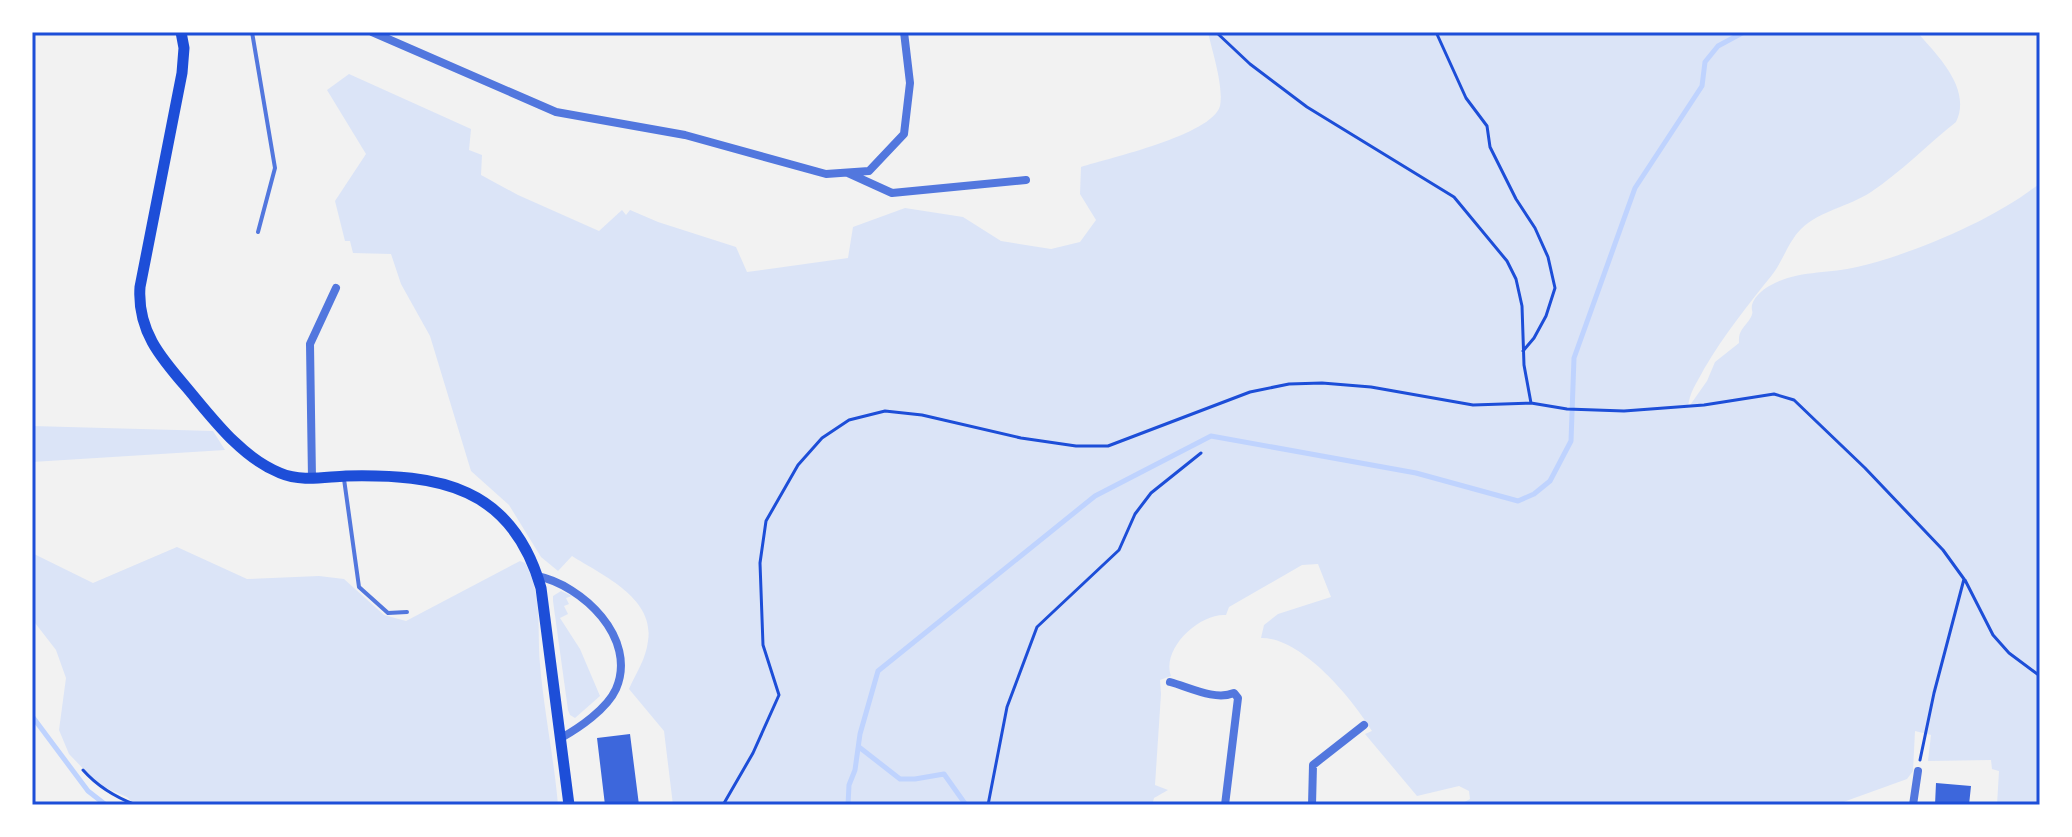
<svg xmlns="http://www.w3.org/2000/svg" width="2072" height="837" font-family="'Work Sans',sans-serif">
  <rect width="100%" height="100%" fill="#f2f2f2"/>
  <path fill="#dbe4f7" d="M1208 32H1917C1938 56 1972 89 1956 122 1927 145 1901 172 1871 192 1848 207 1821 210 1801 229 1788 242 1783 261 1772 275 1747 306 1724 335 1704 369 1697 383 1689 392 1688 408L1707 381 1715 362 1739 343C1738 329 1745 328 1751 317 1754 310 1751 312 1752 305 1754 296 1766 287 1773 284 1800 270 1829 274 1857 267 1911 255 1998 218 2040 183V805H1997L1999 771 1992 769 1991 760 1928 761 1931 735 1915 731 1913 771 1907 779 1835 805H1459L1470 799 1469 791 1459 786 1417 796 1365 734 1372 731C1352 698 1301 637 1261 638L1264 625 1278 614 1331 597 1318 564 1302 565 1229 607 1226 615C1199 613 1161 649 1171 676L1160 680 1161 694 1155 785 1168 790 1154 798 1152 805H673L664 731 629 689C636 673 646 659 648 641 655 598 602 575 572 556L558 571 541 557 509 505 471 471 430 336 401 284 391 254 353 253 350 241H345L335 201 366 154 327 90 349 74 471 129 469 150 482 155 481 175 518 195 599 231 622 210 626 215 630 210 658 222 736 247 747 272 848 258 853 227 905 208 963 217 1001 241 1051 249 1080 242 1096 220 1080 194 1081 167C1109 158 1212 135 1220 106 1224 86 1212 51 1208 32Z
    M32 426 213 431 225 450 32 462Z
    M177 547 247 579 319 576 344 579 384 615 406 621 520 561 525 563C543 595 537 629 540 664 544 712 554 758 558 805H135L127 797 99 785 69 754 59 730 66 678 56 650 32 619V553L93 583Z
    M561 591 572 596 566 598 569 604 564 606 568 614 560 618 580 649 600 696 575 718 570 715 568 710 553 601V596Z"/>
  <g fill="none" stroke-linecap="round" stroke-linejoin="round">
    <path stroke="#bfd3fe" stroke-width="5" d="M32 716 88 791 106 805
      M859 747 900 779H915L944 774 966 805
      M848 805 849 785 855 770 860 734 878 671 1095 496 1211 436 1416 473 1518 501 1534 494 1550 481 1571 441 1574 358 1635 188 1702 86 1705 62 1718 46 1744 32"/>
  </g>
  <path fill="#3d67dc" d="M630 734 639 805H605L597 738Z
    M1936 783 1971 786 1969 805H1935Z"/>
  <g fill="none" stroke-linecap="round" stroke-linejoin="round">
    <path stroke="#1d4ed8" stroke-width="3" d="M1216 32 1250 64 1307 107 1454 197 1507 261 1516 279 1522 306 1524 365 1531 403
      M1436 32 1466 98 1487 126 1490 147 1516 199 1535 228 1548 257 1555 288 1546 316 1534 338 1523 351
      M1965 580 1993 635 2009 653 2040 676
      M83 770C98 787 115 797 136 805
      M723 805 753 753 779 695 763 645 760 563 766 521 798 465 822 438 849 420 885 411 922 415 1021 438 1076 446H1108L1250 392 1289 384 1322 383 1371 387 1473 405 1531 403 1567 409 1624 411 1704 405 1774 394 1794 400 1865 468 1943 550 1964 579 1934 693 1920 760
      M988 805 1007 707 1037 627 1119 550 1135 514 1151 493 1201 453"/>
    <path stroke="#5277de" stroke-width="4" d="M252 32 275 168 258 232
      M344 479 359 587 388 613 407 612"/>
    <path stroke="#5277de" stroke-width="8" d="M372 32 556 112 685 135 826 174 869 171 904 134 910 83 904 32
      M848 173 892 193 1026 180
      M312 479 310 344 336 288
      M537 576C582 585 638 638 616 689 607 709 579 728 561 738
      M1170 682C1189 687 1215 701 1234 693L1238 698 1225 805
      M1312 805 1313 765 1364 725
      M1913 805 1918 771"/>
    <path stroke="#1d4ed8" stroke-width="11" d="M181 32 184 48 182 73 140 287C137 330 160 357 187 388 213 419 241 457 280 473 301 482 324 477 346 476 439 474 512 486 541 588L569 805"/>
  </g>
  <rect width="2072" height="837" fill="none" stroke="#ffffff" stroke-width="68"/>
  <rect x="34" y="34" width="2004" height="769" fill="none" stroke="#1d4ed8" stroke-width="3"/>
</svg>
